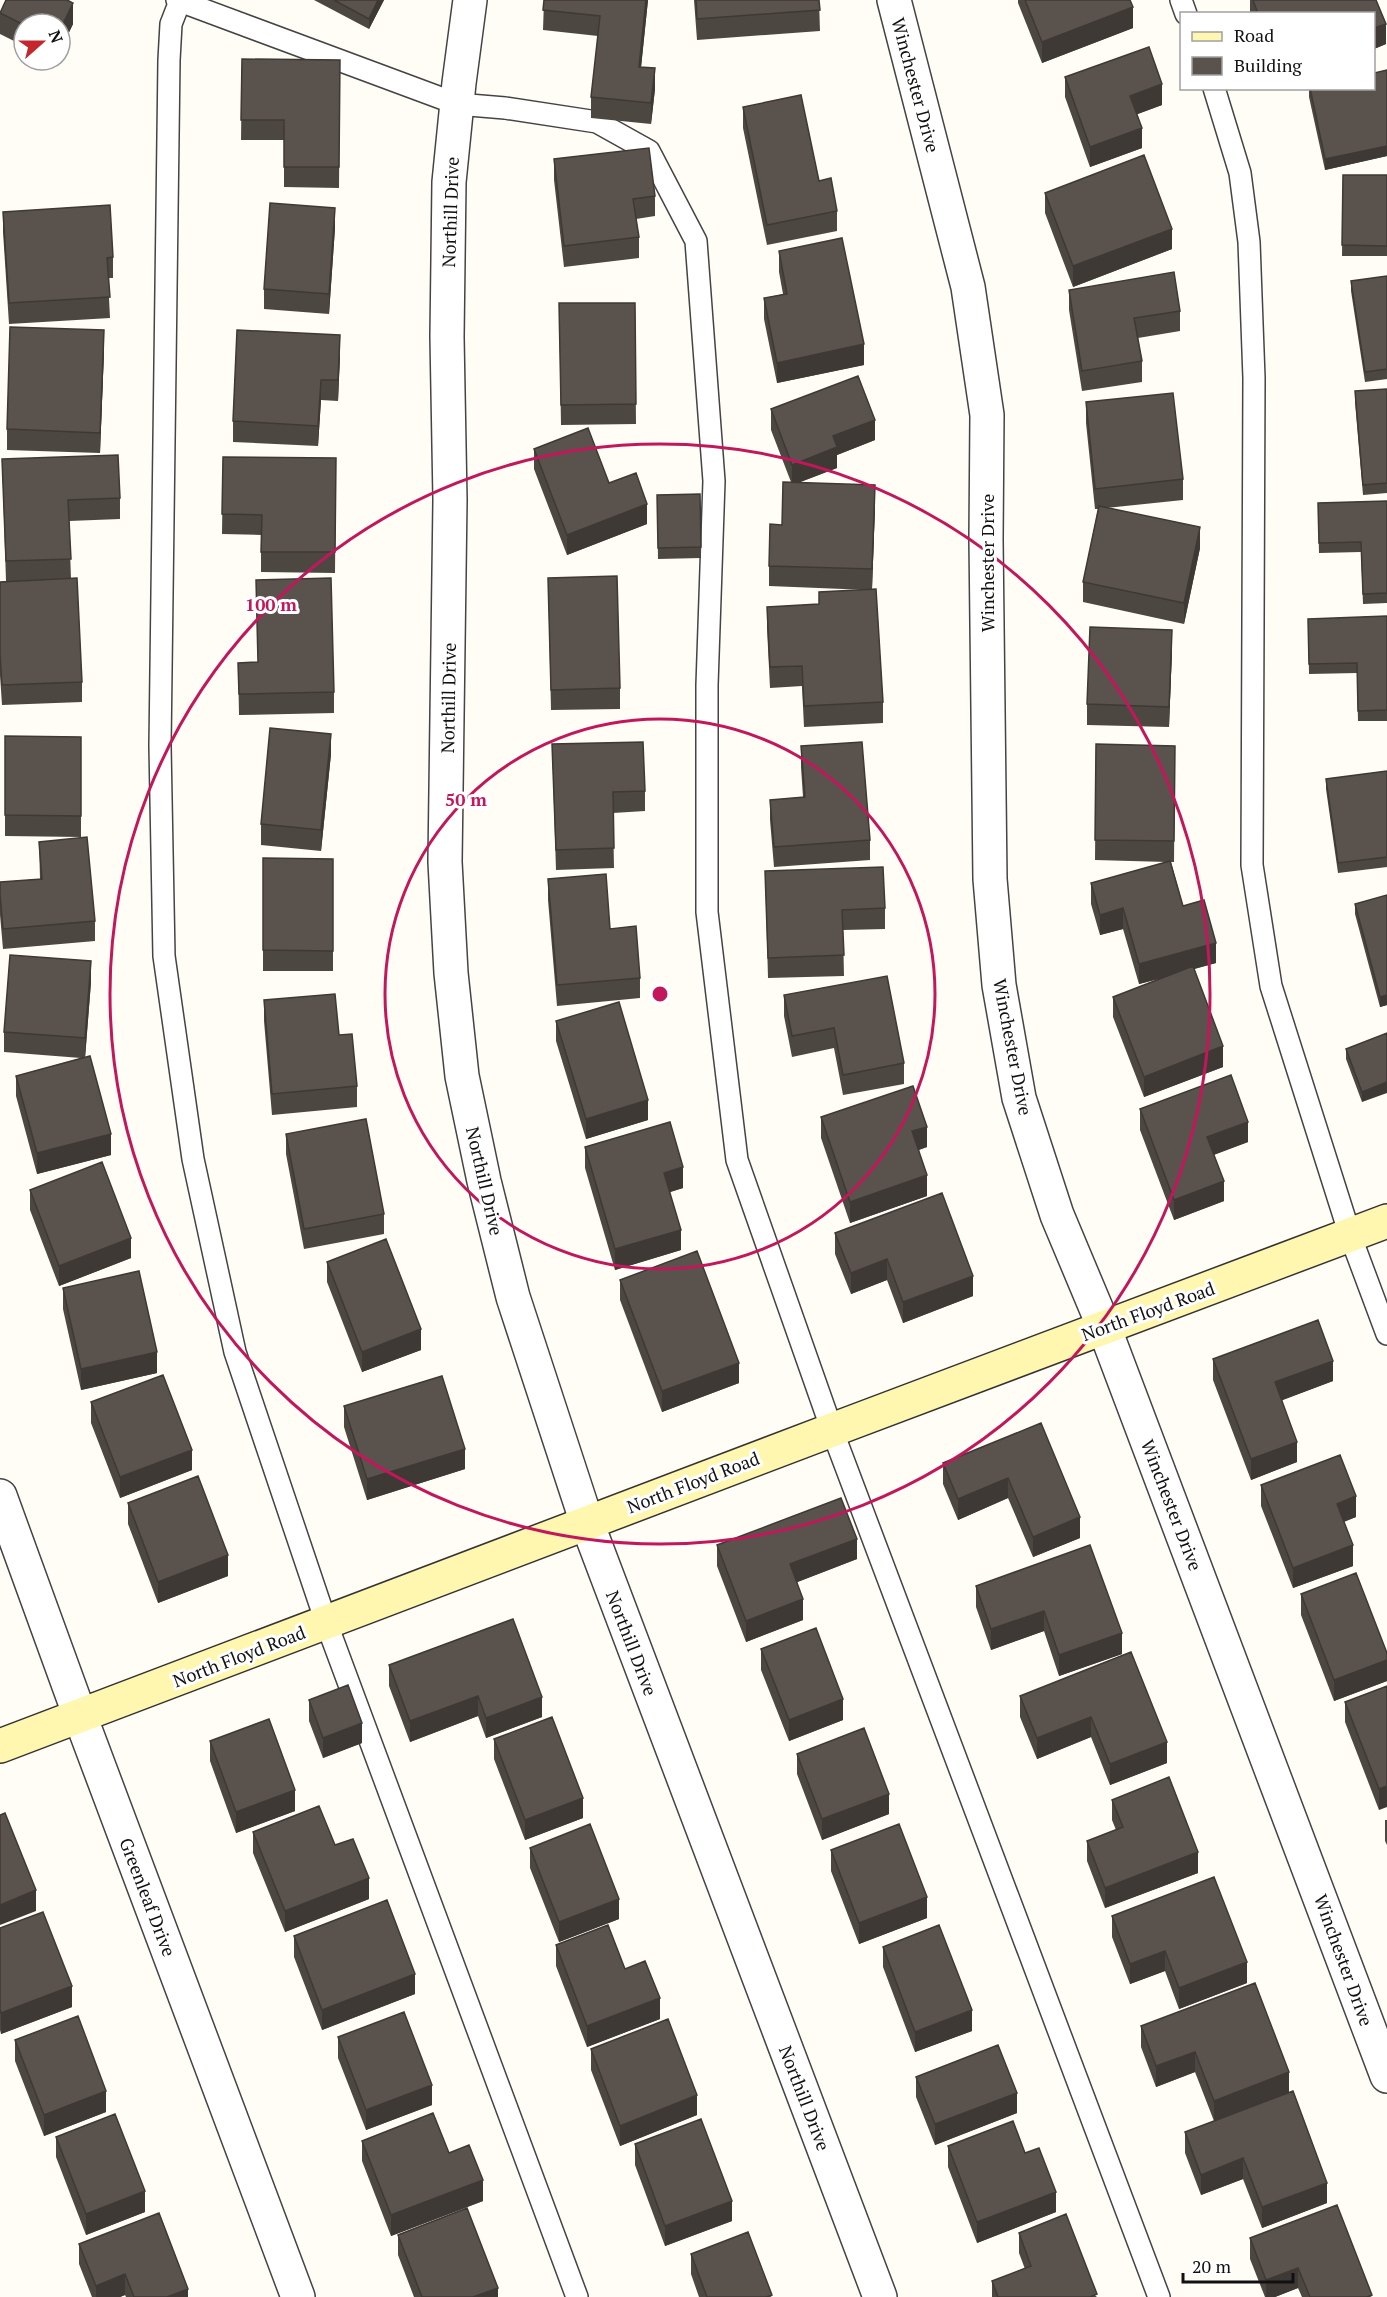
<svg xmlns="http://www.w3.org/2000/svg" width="1387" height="2297" font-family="'PT Serif',serif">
  <rect width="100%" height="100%" fill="#fffdf5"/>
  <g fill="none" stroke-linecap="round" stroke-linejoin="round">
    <defs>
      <path id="lane" d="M177 0 457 104 505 108 597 122 649 151 696 241 714 481 707 685V912L737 1160 832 1430 1159 2297
        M1181 0 1186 14
        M180 1 171 24 169 60 160 746 164 956 193 1159 235 1352 326 1622 577 2297
        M1214 88 1240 173 1249 242 1254 378 1252 865 1271 986 1350 1235 1387 1334"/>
      <path id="street" d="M470 0 459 83 449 182 447 337 450 500 445 862 451 973 462 1076 484 1181 513 1297 587 1523 880 2297
        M894 0 968 287 987 415 986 539 990 879 999 985 1019 1098 1057 1215 1104 1327 1387 2076
        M0 1496 80 1716 298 2297"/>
      <path id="secondary" d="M0 1746 832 1430 1387 1221"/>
    </defs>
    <use href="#lane" stroke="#444" stroke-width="24"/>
    <use href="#street" stroke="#444" stroke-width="36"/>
    <use href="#secondary" stroke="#333" stroke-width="36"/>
    <use href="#lane" stroke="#fff" stroke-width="21"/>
    <use href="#street" stroke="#fff" stroke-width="33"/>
    <use href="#secondary" stroke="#fff6b0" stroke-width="33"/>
  </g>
  <path fill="#4d4742" d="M314 0H384L369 29Z
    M544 0H648L641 67 655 89 651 124 591 118V97L598 36 543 30Z
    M694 0H819L820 31 697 40Z
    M1018 0H1130L1133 28 1042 63 1018 3Z
    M1250 0H1376L1386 44 1374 49V14L1250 13Z
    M0 11 73 24 60 51V24H24V46L0 34Z
    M242 59 340 60 339 188 284 187V140H241Z
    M1387 70V156L1325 170 1309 97V88Z
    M1065 77 1162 105 1137 114 1142 148 1090 167 1065 97Z
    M743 107 819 181 837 211V231L767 245 743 128Z
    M554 159 655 196V216L636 219 639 237V258L564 267 554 180Z
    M1343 175H1387V256H1342Z
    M1045 193 1172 249 1073 287 1045 213Z
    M3 212 113 257V278H108L110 318 9 324 3 232Z
    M335 228 329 314 264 309V289Z
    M779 251 864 365 777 383 764 319V298L783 294 779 272Z
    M1387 276V379L1365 382 1351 291V281Z
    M1069 290 1180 311V331L1138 338 1142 361V382L1082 391 1069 310Z
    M559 303H635L636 424 561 425Z
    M104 351 100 453 7 450V429Z
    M340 355 338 401 321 400 318 446 233 442V421Z
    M1387 389V493L1363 495 1355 402V391Z
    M1086 402 1183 479V500L1106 508 1200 548 1184 624 1083 602V582L1098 509H1095L1086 423Z
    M771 409 875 440 837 455V468L798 483 875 506 872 589 883 702V723L804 727 802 686 770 688 767 628V607L819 604 868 590 769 586V566L782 525 791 482 771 430Z
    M534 449 609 483 647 524 567 555 534 469Z
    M223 457 336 458 335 573 261 572V535L222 534Z
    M2 459 120 498V519L69 521 71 579 82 682V702L2 705 0 675V582L6 581Z
    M700 494 701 558 658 559 657 495Z
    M1387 501V603L1363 604 1361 552 1319 553 1318 503Z
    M548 578 620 688V709L551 710Z
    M256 580 334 692V713L239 715 238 663 258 662Z
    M1387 616V721H1358L1357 673 1309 674 1308 619Z
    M1172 650 1169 727 1087 725V704Z
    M5 736 81 737V837L5 836Z
    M552 744 645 791V811L613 813 614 868 556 870Z
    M1096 744 1175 746 1174 862H1171L1183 906 1216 963 1194 969 1223 1067 1144 1097 1113 1017V997L1163 978 1139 984 1123 929 1100 935 1091 904V883L1167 862 1095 860Z
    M801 746 870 840V860L774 867 770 820V800L803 797 801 767Z
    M331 754 321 851 261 845V824Z
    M1387 771V867L1338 873 1326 789V779Z
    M39 842 95 921V941L3 949 0 915V882L40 879Z
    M263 858 333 859V971H263Z
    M765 871 885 908V929L843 930 844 976 768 978Z
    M548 879 610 929 640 978V998L557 1006 548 900Z
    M1387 895V1005L1380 1007 1355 914V904Z
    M91 982 85 1057 111 1155 37 1174 16 1096V1076L81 1058 4 1052V1032Z
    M784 995 904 1063V1084L843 1095 834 1048 792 1057 784 1016Z
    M264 1000 339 1035 357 1086V1107L272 1115 264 1021Z
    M556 1021 648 1120 586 1139 556 1041Z
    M1387 1033 1362 1102 1346 1059V1049Z
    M1140 1109 1248 1142 1214 1155 1224 1201 1174 1220 1140 1130Z
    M821 1117 927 1147 919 1150 927 1196 850 1223 821 1138Z
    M286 1134 384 1214V1234L304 1249 286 1154Z
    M585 1147 683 1188 670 1192 681 1250 615 1270 585 1168Z
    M30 1190 131 1258 59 1286 30 1210Z
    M835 1233 973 1296 903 1323 887 1280 851 1294 835 1254Z
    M327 1262 421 1350 362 1372 327 1282Z
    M620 1280 739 1383 662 1412 620 1300Z
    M63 1288 157 1373 81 1390 63 1309Z
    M1213 1359 1333 1381 1282 1400 1297 1462 1251 1480 1213 1380Z
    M91 1402 192 1470 120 1498 91 1423Z
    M344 1406 465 1469 367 1500 344 1427Z
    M1041 1423 1080 1538 1033 1557 1008 1498 958 1520 943 1484V1463Z
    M1261 1485 1356 1517 1344 1522 1353 1566 1293 1588 1261 1506Z
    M128 1503 228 1576 158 1603 128 1524Z
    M717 1545 857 1559 797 1582 803 1620 746 1642 717 1566Z
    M1090 1545 1122 1654 1059 1676 1044 1631 991 1650 976 1607V1586Z
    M1301 1594 1387 1653V1681L1334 1701 1301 1615Z
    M761 1649 843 1720 789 1741 761 1670Z
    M1131 1652 1167 1763 1110 1785 1091 1737 1037 1759 1020 1717V1696Z
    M389 1665 542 1717 486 1738 478 1716 410 1742 389 1686Z
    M1387 1686 1379 1810 1345 1722V1702Z
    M309 1700 362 1743 323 1758 309 1721Z
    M494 1739 583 1818 525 1840 494 1759Z
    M210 1741 295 1811 236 1833 210 1761Z
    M797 1754 889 1814 822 1840 797 1774Z
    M1112 1800 1198 1873 1105 1908 1087 1861V1841L1116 1830 1112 1820Z
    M1385 1820H1387V1845L1385 1841Z
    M253 1832 335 1845 369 1899 285 1932 253 1853Z
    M530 1848 619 1919 559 1942 530 1868Z
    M831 1850 927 1918 859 1944 831 1871Z
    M1112 1916 1247 1983 1179 2009 1165 1971 1130 1984 1112 1937Z
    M0 1928 72 2007 1 2034 0 2030Z
    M294 1936 415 1994 322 2030 294 1957Z
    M556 1945 625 1969 660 2019 587 2047 556 1966Z
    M883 1947 972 2031 915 2052 883 1967Z
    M1141 2026 1289 2092 1327 2203 1262 2228 1243 2179 1201 2195 1185 2153V2132L1214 2121 1195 2072 1156 2087 1141 2047Z
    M338 2037 432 2105 366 2130 338 2058Z
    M15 2040 106 2112 44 2136 15 2061Z
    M591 2049 697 2115 620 2146 591 2070Z
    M916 2077 1017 2113 935 2145 916 2097Z
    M56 2137 145 2212 86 2235 56 2157Z
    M362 2141 449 2153 483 2201 391 2236 362 2161Z
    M635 2144 732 2221 665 2246 635 2165Z
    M948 2146 1025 2153 1056 2212 977 2243 948 2167Z
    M1019 2233 1097 2297H992V2281L1025 2269 1019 2253Z
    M398 2235 498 2297H414L398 2255Z
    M1250 2238 1372 2297H1302L1298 2288 1275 2297H1265L1250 2259Z
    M79 2244 188 2297H126L125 2295 120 2297H92L79 2264Z
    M691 2254 772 2297H699L691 2274Z"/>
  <path fill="#3f3936" d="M378 0H384L369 29V19Z
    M646 0H648L639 87V67Z
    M73 3V24L60 51V30Z
    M1133 7V28L1042 63V42Z
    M1386 24V44L1374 49V28Z
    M655 68V89L651 124V103Z
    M1162 84V105L1130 117V96Z
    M1142 128V148L1090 167V147Z
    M1387 146V156L1325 170V159Z
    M335 208V228L329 314V294Z
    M1172 229V249L1073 287V266Z
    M104 330V351L100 453V433Z
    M340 335V355L338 401V380Z
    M864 344V365L777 383V363Z
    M321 380V400L318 446V426Z
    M875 420V440L837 455V468L792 485V465L833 436Z
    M875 485V506L872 590V569Z
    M647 504V524L567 555V535Z
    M1200 527V548L1184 624V603Z
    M1172 630V650L1169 727V707Z
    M331 734V754L321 851V830Z
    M1123 908V929L1100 935V915Z
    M1216 943V963L1139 984V964Z
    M91 961V982L85 1059V1038Z
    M1387 995V1005L1380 1007V997Z
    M1223 1046V1067L1144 1097V1077Z
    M1387 1082V1093L1362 1102V1092Z
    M648 1100V1120L586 1139V1119Z
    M1248 1122V1142L1207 1157V1137Z
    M927 1127V1147L912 1152V1131Z
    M111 1134V1155L37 1174V1153Z
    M683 1167V1188L664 1194V1173Z
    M927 1175V1196L850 1223V1202Z
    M1224 1181V1201L1174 1220V1200Z
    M681 1230V1250L615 1270V1249Z
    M131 1238V1258L59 1286V1266Z
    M887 1259V1280L851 1294V1273Z
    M973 1276V1296L903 1323V1302Z
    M421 1329V1350L362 1372V1352Z
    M157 1352V1373L81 1390V1369Z
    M1333 1361V1381L1275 1403V1382Z
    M739 1363V1383L662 1412V1391Z
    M1297 1442V1462L1251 1480V1459Z
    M465 1449V1469L367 1500V1479Z
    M192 1450V1470L120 1498V1477Z
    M1008 1478V1498L958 1520V1499Z
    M1356 1496V1517L1337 1524V1504Z
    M1080 1517V1538L1033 1557V1537Z
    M857 1539V1559L790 1585V1564Z
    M1353 1545V1566L1293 1588V1568Z
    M228 1555V1576L158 1603V1582Z
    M803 1599V1620L746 1642V1621Z
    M1044 1611V1631L991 1650V1629Z
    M1122 1633V1654L1059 1676V1655Z
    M1387 1660V1681L1334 1701V1680Z
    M478 1696V1716L410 1742V1721Z
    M542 1697V1717L486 1738V1718Z
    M843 1699V1720L789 1741V1720Z
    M1091 1717V1737L1037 1759V1738Z
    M362 1723V1743L323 1758V1738Z
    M1167 1742V1763L1110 1785V1764Z
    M1387 1786V1807L1379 1810V1789Z
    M295 1790V1811L236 1833V1812Z
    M889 1794V1814L822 1840V1819Z
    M583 1798V1818L525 1840V1820Z
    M1198 1852V1873L1105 1908V1888Z
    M369 1878V1899L285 1932V1911Z
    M36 1890V1911L0 1925V1905Z
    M927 1897V1918L859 1944V1923Z
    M619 1899V1919L559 1942V1922Z
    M1165 1951V1971L1130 1984V1964Z
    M1247 1962V1983L1179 2009V1988Z
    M415 1974V1994L322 2030V2010Z
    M72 1986V2007L1 2034V2013Z
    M660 1998V2019L587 2047V2026Z
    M972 2010V2031L915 2052V2032Z
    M1195 2052V2072L1156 2087V2066Z
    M1289 2072V2093L1214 2122V2101Z
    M432 2085V2105L366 2130V2110Z
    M106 2091V2112L44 2136V2115Z
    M1017 2093V2113L935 2145V2124Z
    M697 2095V2115L620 2146V2126Z
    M1243 2158V2179L1201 2195V2175Z
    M483 2180V2201L391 2236V2215Z
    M1327 2183V2203L1262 2228V2207Z
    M145 2191V2212L86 2235V2214Z
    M1056 2192V2212L977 2243V2222Z
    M732 2201V2221L665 2246V2226Z
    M1298 2268V2288L1275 2297H1266V2280Z
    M125 2274V2295L120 2297H96V2286Z
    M498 2288V2297H473Z
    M188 2289V2297H167Z"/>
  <path fill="#5a524d" stroke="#3f3936" stroke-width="1.5" d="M6 0H67L73 3 60 30V24H24V25L0 13Z
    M334 0H378L369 19Z
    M544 0H646L639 67 655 68 651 103 591 97 600 16 543 10Z
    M696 0H819L820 10 697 19Z
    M1025 0H1130L1133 7 1042 42Z
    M1253 0H1376L1386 24 1374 28V14H1258Z
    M1149 47 1162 84 1130 96 1142 128 1090 147 1065 77Z
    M242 59 340 60 339 167H284V120H241Z
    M1387 70V146L1325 159 1310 88H1374V73Z
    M801 95 819 181 831 178 837 211 767 225 743 107Z
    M649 148 655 196 633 199 639 237 564 246 554 159Z
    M1144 155 1172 229 1073 266 1045 193Z
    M1343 175H1387V246L1342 245Z
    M270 203 335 208 329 294 264 289Z
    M110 205 113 257 107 258 110 297 9 303 3 212Z
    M842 238 864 344 777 363 764 298 787 294 779 251Z
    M1174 272 1180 311 1134 318 1142 361 1082 371 1069 290Z
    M1387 276V369L1365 372 1351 281Z
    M559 303H635L636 404 561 405Z
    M10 327 104 330 100 433 7 429Z
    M237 330 340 335 338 380H321L318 426 233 421Z
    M858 376 875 420 833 436 837 447 792 465 771 409Z
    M1387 389V483L1363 485 1355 391Z
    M1173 393 1183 479 1095 489 1086 402Z
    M588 428 609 483 636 473 647 504 567 535 534 449Z
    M118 455 120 498 68 500 71 559 6 561 2 459Z
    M223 457 336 458 335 552H261L262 515 222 514Z
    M783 482 875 485 872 569 769 566 770 524 782 525Z
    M700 494 701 547 658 548 657 495Z
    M1387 501V593L1363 594 1361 542 1319 543 1318 503Z
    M1099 506 1200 527 1184 603 1083 582Z
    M617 576 620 688 551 690 548 578Z
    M77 578 82 682 2 685 0 654V582Z
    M331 578 334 692 239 694 238 663 258 662 256 580Z
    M876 589 883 702 804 706 802 666 770 667 767 607 819 604V592Z
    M1387 616V710L1358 711 1357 663 1309 664 1308 619Z
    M1090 627 1172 630 1169 707 1087 704Z
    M270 728 331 734 321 830 261 824Z
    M5 736 81 737V816L5 815Z
    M643 742 645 791 613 792 614 848 556 850 552 744Z
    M862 742 870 840 774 847 770 800 805 797 801 746Z
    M1096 744 1175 746 1174 841 1095 840Z
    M1387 771V857L1338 863 1326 779Z
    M87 837 95 921 3 929 0 894V882L42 879 39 842Z
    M263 858 333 859V951L263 950Z
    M1170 861 1183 906 1204 900 1216 943 1139 964 1123 908 1100 915 1091 883Z
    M883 867 885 908 842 910 844 955 768 958 765 871Z
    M606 874 610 929 636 926 640 978 557 985 548 879Z
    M1387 895V995L1380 997 1355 904Z
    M10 955 91 961 85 1038 4 1032Z
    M1193 966 1223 1046 1144 1077 1113 997Z
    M887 976 904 1063 843 1075 834 1028 792 1036 784 995Z
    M335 994 339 1035 352 1034 357 1086 272 1094 264 1000Z
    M619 1002 648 1100 586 1119 556 1021Z
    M1387 1033V1082L1362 1092 1346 1049Z
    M90 1056 111 1134 37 1153 16 1076Z
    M1231 1075 1248 1122 1207 1137 1224 1181 1174 1200 1140 1109Z
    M913 1086 927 1127 912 1131 927 1175 850 1202 821 1117Z
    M366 1119 384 1214 304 1229 286 1134Z
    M670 1122 683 1167 664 1173 681 1230 615 1249 585 1147Z
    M102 1162 131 1238 59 1266 30 1190Z
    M942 1193 973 1276 903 1302 887 1259 851 1273 835 1233Z
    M386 1239 421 1329 362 1352 327 1262Z
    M697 1251 739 1363 662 1391 620 1280Z
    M139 1271 157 1352 81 1369 63 1288Z
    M1318 1320 1333 1361 1275 1382 1297 1442 1251 1459 1213 1359Z
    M163 1375 192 1450 120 1477 91 1402Z
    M442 1376 465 1449 367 1479 344 1406Z
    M1041 1423 1080 1517 1033 1537 1008 1478 958 1499 943 1463Z
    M1340 1455 1356 1496 1337 1504 1353 1545 1293 1568 1261 1485Z
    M198 1476 228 1555 158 1582 128 1503Z
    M841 1498 857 1539 790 1564 803 1599 746 1621 717 1545Z
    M1090 1545 1122 1633 1059 1655 1044 1611 991 1629 976 1586Z
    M1356 1573 1387 1653V1660L1334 1680 1301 1594Z
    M513 1619 542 1697 486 1718 478 1696 410 1721 389 1665Z
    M816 1628 843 1699 789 1720 761 1649Z
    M1131 1652 1167 1742 1110 1764 1091 1717 1037 1738 1020 1696Z
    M348 1685 362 1723 323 1738 309 1700Z
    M1387 1686V1786L1379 1789 1345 1702Z
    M552 1717 583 1798 525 1820 494 1739Z
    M269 1719 295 1790 236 1812 210 1741Z
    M864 1728 889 1794 822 1819 797 1754Z
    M1169 1777 1198 1852 1105 1888 1087 1841 1123 1827 1112 1800Z
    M319 1806 335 1845 353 1839 369 1878 285 1911 253 1832Z
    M5 1813 36 1890 0 1905V1815Z
    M590 1824 619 1899 559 1922 530 1848Z
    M899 1824 927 1897 859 1923 831 1850Z
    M1214 1877 1247 1962 1179 1988 1165 1951 1130 1964 1112 1916Z
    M387 1900 415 1974 322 2010 294 1936Z
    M43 1912 72 1986 1 2013 0 2009V1928Z
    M608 1925 625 1969 645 1961 660 1998 587 2026 556 1945Z
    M939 1925 972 2010 915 2032 883 1947Z
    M1255 1983 1289 2072 1214 2101 1195 2052 1156 2066 1141 2026Z
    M404 2012 432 2085 366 2110 338 2037Z
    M78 2016 106 2091 44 2115 15 2040Z
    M668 2019 697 2095 620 2126 591 2049Z
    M998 2045 1017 2093 935 2124 916 2077Z
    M1293 2091 1327 2183 1262 2207 1243 2158 1201 2175 1185 2132Z
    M433 2113 449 2153 469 2145 483 2180 391 2215 362 2141Z
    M115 2114 145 2191 86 2214 56 2137Z
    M701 2119 732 2201 665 2226 635 2144Z
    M1013 2121 1025 2153 1039 2148 1056 2192 977 2222 948 2146Z
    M1337 2205 1372 2295 1367 2297H1310L1298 2268 1266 2280 1250 2238Z
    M467 2208 498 2288 473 2297H422L398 2235Z
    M159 2213 188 2289 167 2297H134L125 2274 96 2286 79 2244Z
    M1066 2214 1097 2294 1090 2297H998L992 2281 1031 2266 1019 2233Z
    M748 2232 772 2295 766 2297H707L691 2254Z"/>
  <g fill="none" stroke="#c2185b" stroke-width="3">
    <circle cx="660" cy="994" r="275"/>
    <circle cx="660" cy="994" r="550"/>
  </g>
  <g text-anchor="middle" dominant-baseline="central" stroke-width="6" stroke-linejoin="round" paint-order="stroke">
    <g font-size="18" fill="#111" stroke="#fff">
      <text transform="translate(916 85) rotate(75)">Winchester Drive</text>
      <text transform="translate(450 212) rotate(-88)">Northill Drive</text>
      <text transform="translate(987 563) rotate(-90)">Winchester Drive</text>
      <text transform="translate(448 698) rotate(-89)">Northill Drive</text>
      <text transform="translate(1013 1047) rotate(79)">Winchester Drive</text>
      <text transform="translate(485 1181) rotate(77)">Northill Drive</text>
      <text transform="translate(1148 1311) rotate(-20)">North Floyd Road</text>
      <text transform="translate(693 1482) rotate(-21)">North Floyd Road</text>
      <text transform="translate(1172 1505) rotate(69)">Winchester Drive</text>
      <text transform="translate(632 1643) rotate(69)">Northill Drive</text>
      <text transform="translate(239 1656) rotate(-21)">North Floyd Road</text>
      <text transform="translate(148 1897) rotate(69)">Greenleaf Drive</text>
      <text transform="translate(1344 1960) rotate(70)">Winchester Drive</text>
      <text transform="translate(805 2098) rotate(69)">Northill Drive</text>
    </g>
  </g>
  <circle cx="660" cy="994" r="9" fill="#c2185b" stroke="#fff" stroke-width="3"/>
  <g font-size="18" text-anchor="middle" font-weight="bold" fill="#c2185b" stroke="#fff" stroke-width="6" stroke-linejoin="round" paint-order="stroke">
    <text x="271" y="611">100 m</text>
    <text x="466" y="806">50 m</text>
  </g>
  <rect x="1180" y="12" width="195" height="78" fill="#ffffff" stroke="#a0a0a0" stroke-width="1.5"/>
  <rect x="1192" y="32" width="30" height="9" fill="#fff6b0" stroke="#a0a0a0" stroke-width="1.5"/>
  <text x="1234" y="42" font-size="18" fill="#111111">Road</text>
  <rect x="1192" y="57" width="30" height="18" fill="#5a524d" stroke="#a0a0a0" stroke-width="1.5"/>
  <text x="1234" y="72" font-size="18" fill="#111111">Building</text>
  <g transform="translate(42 42) rotate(69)"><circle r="28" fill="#ffffff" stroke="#a0a0a0" stroke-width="1.5"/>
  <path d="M0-4.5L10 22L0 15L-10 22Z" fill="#c4262e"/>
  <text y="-9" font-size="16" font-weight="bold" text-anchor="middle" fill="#111111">N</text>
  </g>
  <path d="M1183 2273v9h110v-9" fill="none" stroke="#111111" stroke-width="3"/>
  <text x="1192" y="2273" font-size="18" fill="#111111" stroke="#ffffff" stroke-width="4.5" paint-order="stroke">20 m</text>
</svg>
